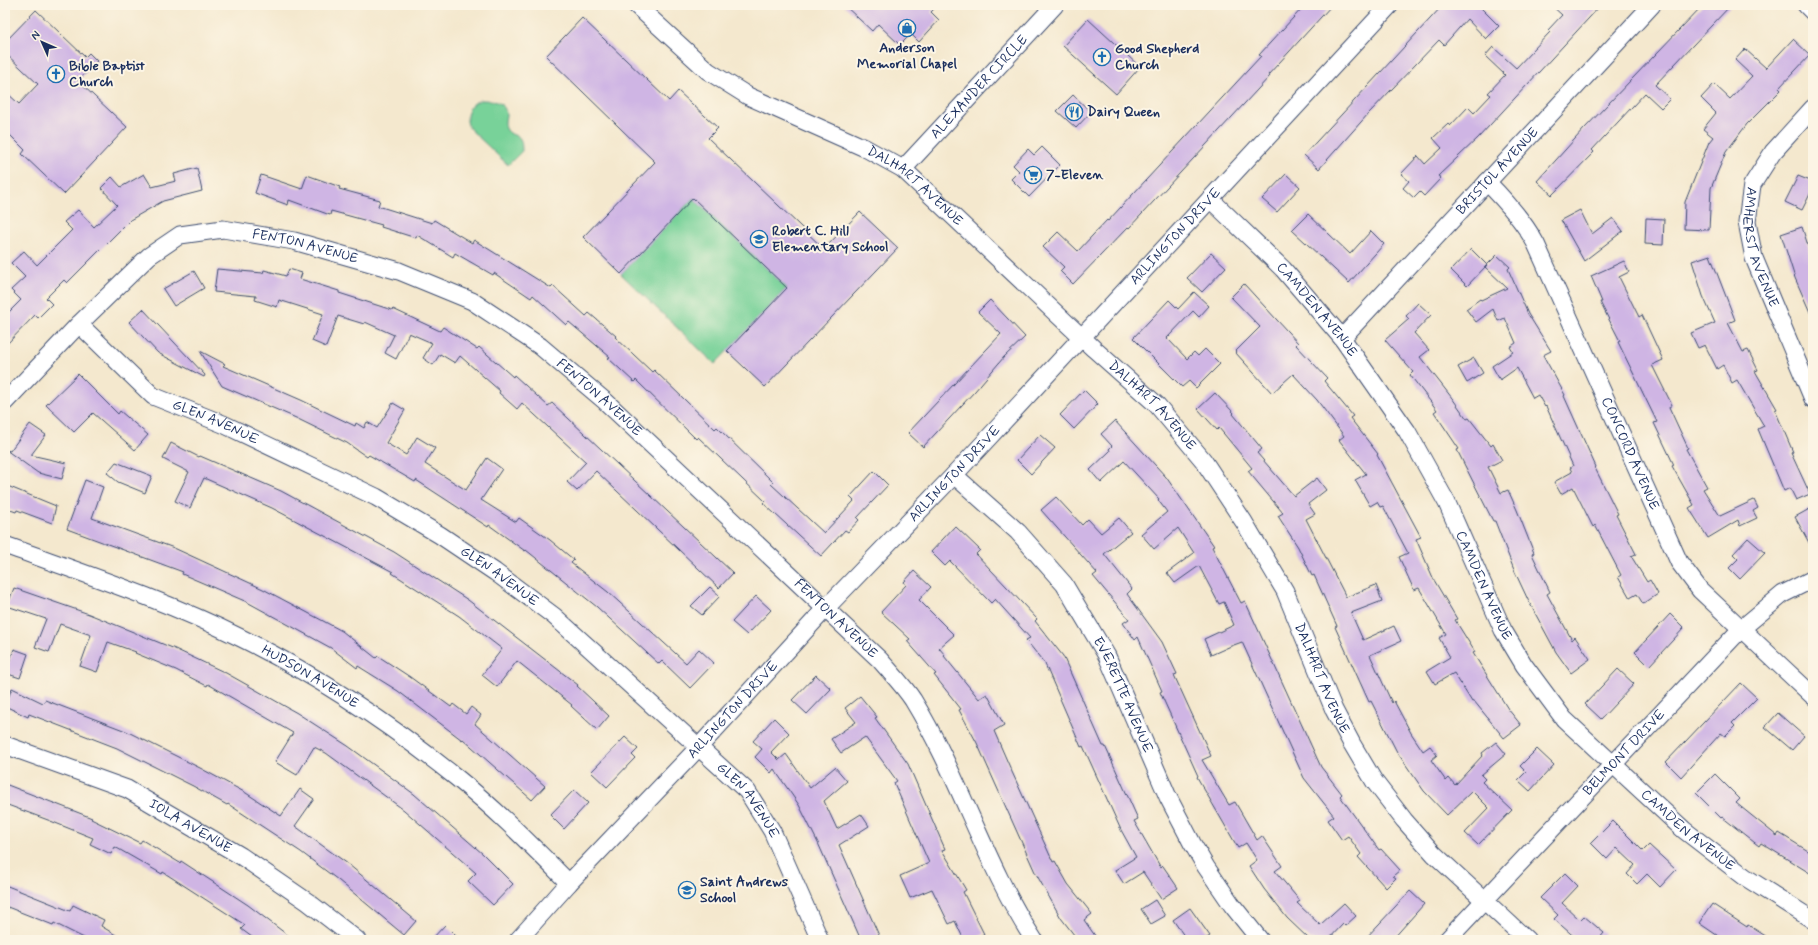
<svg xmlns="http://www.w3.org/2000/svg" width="1818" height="945" font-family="Mynerve,sans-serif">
  <rect width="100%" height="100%" fill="#fcf5e5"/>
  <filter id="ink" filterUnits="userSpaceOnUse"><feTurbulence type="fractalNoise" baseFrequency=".025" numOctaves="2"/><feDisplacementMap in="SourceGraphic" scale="8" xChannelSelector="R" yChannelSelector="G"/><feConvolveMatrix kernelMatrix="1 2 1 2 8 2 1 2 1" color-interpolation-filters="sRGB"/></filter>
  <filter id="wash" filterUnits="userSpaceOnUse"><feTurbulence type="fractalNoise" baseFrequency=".012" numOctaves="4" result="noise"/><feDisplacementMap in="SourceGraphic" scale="16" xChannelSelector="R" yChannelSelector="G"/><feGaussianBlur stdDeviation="0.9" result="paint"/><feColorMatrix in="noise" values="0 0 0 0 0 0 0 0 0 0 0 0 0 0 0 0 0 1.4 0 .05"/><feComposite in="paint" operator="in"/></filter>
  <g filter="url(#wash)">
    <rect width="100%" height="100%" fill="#f4e8ce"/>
    <path fill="#78d299" stroke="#4a807c" d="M480 100C491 100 506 101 506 115 505 121 504 126 507 130 515 140 522 130 522 151L508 165 469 128C464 116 468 105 480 100Z
      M693 198 787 288 715 364 621 274Z"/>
    <g id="blocks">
      <path fill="#cfb5e4" d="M844 5H938L931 12 939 20 919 42 911 34 900 45 878 24 872 31Z
        M1305 5H1332L1268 75 1270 76 1129 228 1128 227 1073 284 1060 271 1064 267 1043 247 1058 232 1078 251 1107 220 1108 221 1261 56 1259 55Z
        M1443 5H1478L1499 26 1486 39 1467 19 1444 45 1439 40 1369 113 1319 169 1304 155Z
        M1551 5H1601L1478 138 1438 176 1441 178 1424 196 1420 192 1414 198 1403 188 1409 181 1401 174 1418 156 1425 164 1442 148 1433 138 1448 124 1450 126 1468 107 1474 113 1491 95 1488 93 1505 75 1485 56 1493 47 1516 68 1550 32 1548 30 1562 15Z
        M1703 5H1731L1655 85 1670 99 1661 108 1645 93 1592 150 1594 152 1552 195 1537 181 1584 129Z
        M36 10 85 57 89 53 97 61 78 81 127 127 64 194 22 154 25 150 5 130V91L19 104 38 84 5 53V42Z
        M582 18 669 101 678 91 718 128 708 138 824 249 860 212 898 248 765 387 727 351 787 288 693 198 621 274 583 237 655 162 546 56Z
        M1088 19 1140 67 1116 94 1063 46Z
        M1793 39 1810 55 1779 88 1781 90 1747 124 1726 152 1711 188 1709 230 1684 229 1685 202 1709 142 1713 137 1703 129 1716 113 1701 98 1714 84 1730 99 1752 76 1735 60 1745 49 1766 68Z
        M1073 95 1091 112 1076 128 1057 111Z
        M1042 147 1060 165 1029 197 1011 179 1019 171 1013 165 1028 149 1034 155Z
        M197 168 202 191 163 201 130 220 67 283 64 280 46 298 52 304 38 318 35 315 5 346V316L21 300 11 290 25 277 11 263 24 251 37 265 72 230 64 222 78 210 94 227 117 205 101 188 112 177 121 187 144 174 152 187 176 181 174 174Z
        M1286 174 1300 187 1277 212 1262 199Z
        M261 175 302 189 307 175 340 187 339 189 380 200 378 206 432 223 434 220 472 243 474 240 551 288 553 286 586 316 589 313 616 336 615 337 652 372 654 370 715 429 717 427 773 482 771 484 824 533 854 501 850 497 874 471 888 485 857 518 859 520 848 532 845 530 821 556 763 503 765 501 698 437 696 439 636 380 634 382 608 358 610 357 569 322 566 325 533 295 531 298 494 273 493 275 455 253 453 257 417 235 416 238 381 227 382 225 331 211 330 215 289 200 288 205 255 193Z
        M1798 176 1813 182V188L1802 210 1785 202Z
        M1580 210 1592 234 1613 218 1623 231 1584 261 1561 220Z
        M1308 214 1350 254 1371 231 1384 244 1349 283 1292 230Z
        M1646 218 1664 219 1663 245 1645 244Z
        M1802 227 1813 261V319L1795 278 1781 234Z
        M1471 249 1487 265 1467 286 1451 270Z
        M1211 253 1226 267 1202 292 1187 278Z
        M1497 255 1510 267 1508 269 1528 314 1551 351 1543 355 1565 395 1564 396 1596 467 1595 468 1618 514 1616 515 1636 554 1631 556 1647 582 1650 580 1658 594 1643 604 1637 594 1630 598 1618 577 1621 575 1595 525 1593 527 1573 487 1561 494 1554 482 1572 472 1570 468 1573 466 1546 406 1545 407 1538 395 1533 398 1517 368 1500 380 1492 366 1513 352 1510 347 1516 343 1505 318 1498 321 1493 309 1476 322 1466 309 1480 299 1481 300 1507 288 1485 267Z
        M1710 255 1735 320 1728 323 1743 352 1748 350 1758 370 1755 371 1777 409 1775 410 1793 452 1791 453 1810 494 1796 500 1790 488 1784 491 1758 429 1764 426 1737 380 1732 383 1723 365 1717 369 1705 345 1698 348 1691 333 1715 323 1703 296 1692 261Z
        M1624 261 1629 272 1619 277 1639 317 1642 315 1663 360 1652 365 1672 405 1669 407 1688 448 1686 449 1707 487 1703 489 1720 516 1754 500 1758 508 1753 511 1757 518 1740 526 1738 520 1708 538 1689 508 1694 505 1672 466 1674 465 1654 423 1657 422 1618 342 1620 341 1600 302H1602L1591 276Z
        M217 269 263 273 264 270 286 276 289 269 302 273 300 279 339 291V293L392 310 393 309 440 331 443 327 477 349 479 347 513 377 514 375 548 406 552 403 733 573 719 588 596 471 577 491 567 482 586 462 522 403 517 409 499 393 500 391 460 356 455 363 440 354 433 365 423 358 432 343 409 333 396 359 385 353 394 335 365 322 364 324 338 316 326 347 312 341 323 314 279 300 277 307 255 300 256 296 214 292Z
        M194 271 204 288 174 306 163 289Z
        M1244 284 1298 343 1296 345 1327 378 1324 381 1353 416 1350 418 1378 454 1377 455 1421 537 1416 539 1434 580 1457 619 1455 620 1475 652 1473 653 1508 709 1521 725 1504 738 1474 701 1472 702 1454 673 1435 684 1427 671 1450 657 1439 638 1446 634 1419 588 1414 590 1399 557 1408 553 1383 506 1380 507 1377 502 1370 506 1355 480 1366 474 1339 440 1344 436 1317 400 1293 374 1272 393 1235 352 1260 327 1231 297Z
        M1194 292 1209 306 1199 317 1193 311 1167 338 1187 359 1194 352 1198 356 1205 349 1220 364 1196 388 1189 381 1182 387 1133 338 1169 300 1178 309Z
        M990 300 1025 337 1004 357 975 391 923 447 908 433 1001 334 978 312Z
        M1418 303 1431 315 1414 333 1429 350 1420 357 1452 398 1467 419 1469 418 1491 446 1493 444 1502 460 1488 467 1501 493 1508 490 1517 510 1534 553 1532 554 1550 592 1547 594 1572 640 1575 637 1590 659 1571 673 1556 652 1529 602 1514 570 1495 521H1493L1457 450 1459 449 1434 412 1437 410 1410 375 1413 372 1385 340 1409 319 1406 316Z
        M143 309 205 375 204 377 158 353 129 322Z
        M200 351 225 364 223 366 301 400 355 426 356 423 364 428 367 422 377 428 393 403 405 410 386 443 406 455 417 437 435 448 425 464 466 490 487 458 502 469 481 500 516 522 519 518 550 540 574 560 571 563 608 592 686 663 699 649 714 663 690 688 662 661 659 664 597 607 526 550 525 551 489 525 488 527 416 480 415 482 369 455 367 457 347 443 296 418 222 386Z
        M1474 358 1483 373 1467 383 1458 367Z
        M78 374 118 414 120 411 148 435 135 450 93 413 74 432 46 405Z
        M1084 390 1098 404 1074 429 1060 415Z
        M1215 393 1234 413 1233 414 1262 449 1257 453 1294 496 1317 478 1326 490 1308 504 1315 514 1306 519 1346 597 1376 585 1382 601 1351 613 1363 640 1394 626 1401 641 1370 655 1392 703 1394 701 1411 733 1423 751 1430 746 1437 755 1431 760 1446 781 1449 778 1455 785 1483 755 1482 753 1496 742 1506 754 1481 775 1485 779 1482 782 1512 810 1478 845 1465 833 1489 808 1472 791 1447 815 1424 791 1397 752 1371 701 1369 702 1335 627 1337 626 1314 575 1312 576 1298 547 1278 516 1283 513 1248 471 1252 468 1219 428 1217 430 1198 409Z
        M1115 421 1166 477 1214 546 1212 547 1241 603 1245 601 1321 767 1342 794 1340 796 1379 850 1381 849 1400 870 1393 876 1396 878 1386 888 1358 857 1361 854 1348 836 1342 840 1328 820 1334 816 1304 778 1242 642 1231 646 1211 655 1204 639 1234 625 1224 602 1219 604 1199 566 1175 583 1167 573 1194 553 1178 528 1154 549 1141 534 1167 512 1158 500 1159 499 1124 461 1101 483 1090 470 1110 451 1109 449 1112 446 1101 434Z
        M30 424 46 435 31 455 66 463 62 479 38 473 6 450 10 451Z
        M1040 435 1055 448 1031 474 1017 460Z
        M171 443 199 457 200 456 281 491 394 552 468 600 578 685 577 686 609 716 597 730 571 706 572 705 517 661 497 687 482 675 502 649 459 616 392 573 393 572 272 508 204 478 190 508 175 501 189 472 163 459Z
        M116 462 152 476 145 493 118 482 107 473Z
        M85 480 103 487 92 518 174 548 263 589 342 631 376 658 378 656 410 677 451 707 453 704 466 714 471 707 481 715 475 724 545 786 532 800 463 739 462 740 398 691 358 666 357 668 331 648 247 602 182 574 183 572 67 529Z
        M5 485 56 506 52 523 17 510 16 512 5 508Z
        M1056 497 1082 525 1088 519 1101 533 1119 518 1131 532 1104 554 1132 589 1127 594 1162 642 1177 674 1174 675 1211 756 1202 760 1229 805 1235 802 1257 840 1262 836 1282 866 1275 871 1300 901 1297 903 1320 925 1344 903 1356 916 1345 926 1343 924 1328 940H1310L1287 918 1264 889 1249 866 1257 860 1246 843 1238 848 1197 777 1198 776 1160 692 1162 691 1138 637 1135 640 1123 623 1129 619 1093 576 1097 573 1041 510Z
        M1813 507V550L1795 517Z
        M955 526 980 550 976 554 1037 619 1035 621 1063 656 1103 746H1105L1138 819 1134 821 1161 868 1163 866 1178 888 1161 899 1143 872 1124 884 1115 870 1136 857 1121 830 1083 746 1081 747 1045 664 1026 640 1030 638 995 599 991 603 950 561 945 566 931 552Z
        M1748 538 1765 553 1740 579 1729 568 1738 559 1733 554Z
        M914 571 931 587 919 600 954 635 939 648 945 655 944 656 979 699 987 694 1004 725 994 731 1012 772 1053 862 1055 861 1068 884 1092 914 1084 920 1098 940H1078L1061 918 1035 872 977 743 959 710 961 709 934 675 936 674 907 641 910 639 881 612 906 585 904 582Z
        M710 587 720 596 702 615 691 606Z
        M14 588 89 614 175 649 226 673 297 713 348 746 414 794 483 854 513 884 493 905 468 881 476 873 404 810 326 753 314 747 297 775 275 762 293 733 208 684 207 686 176 670 135 653 136 652 108 642 97 672 80 666 91 635 60 624 49 652 35 647 46 619 7 606Z
        M756 596 771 610 747 635 732 622Z
        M1670 614 1684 628 1649 666 1635 652Z
        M14 649 28 654 20 678 5 673Z
        M1618 669 1634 684 1601 719 1585 704Z
        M816 675 831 689 807 714 792 700Z
        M1741 683 1757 698 1732 723 1735 726 1725 736 1721 733 1681 777 1666 762Z
        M12 688 43 703 45 700 126 731 200 768 246 793 281 816 300 789 314 799 295 826 348 864 416 921 404 935 338 880 301 852 228 804 227 805 193 786 117 748 29 714 28 717 5 706Z
        M860 696 877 717 875 718 908 764 945 849 942 850 966 890 963 892 984 934 972 940H964L955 921 949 924 932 889 910 898 900 876 929 863 894 783 897 781 865 737 841 753 831 739 856 722 845 708Z
        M1778 713 1804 736 1792 750 1765 727Z
        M774 718 789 733 771 752 779 760 786 754 810 788 835 767 847 781 824 801 837 829 861 814 869 826 839 845 881 940H861L818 843 799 805 774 769 771 773 755 757 762 749 753 741Z
        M625 737 638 749 632 755 635 758 607 787 591 772Z
        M1537 749 1554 765 1530 791 1518 780 1526 772 1520 766Z
        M1715 774 1740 799 1736 803 1777 836 1779 833 1813 854V875L1761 843 1759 846 1722 817 1721 818 1696 793Z
        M5 784 92 818 91 819 140 843 142 840 180 863 181 861 248 905 294 940H256L241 929 245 925 163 872 162 874 115 847 111 854 90 844 93 838 48 820 5 804Z
        M574 790 588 803 564 829 550 815Z
        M1613 821 1643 851 1649 845 1676 870 1660 887 1647 874 1637 884 1627 874 1635 865 1617 848 1607 859 1591 843Z
        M1565 873 1578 886 1562 903 1580 920 1584 916 1604 933 1598 940H1578L1554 919 1558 915 1540 898Z
        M5 885 70 911 73 905 104 920 101 926 124 940H88L54 923 53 925 5 906Z
        M1410 891 1424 904 1392 940H1364Z
        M1155 900 1165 916 1151 924 1141 909Z
        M1712 904 1747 927 1748 925 1772 940H1724L1699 923Z
        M1190 908 1210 936 1204 940H1187L1173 920Z
        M445 925 460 940H431Z"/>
    </g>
  </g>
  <g filter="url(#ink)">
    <use href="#blocks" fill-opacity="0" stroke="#3c4b6f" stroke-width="1"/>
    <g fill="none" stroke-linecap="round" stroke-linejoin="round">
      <defs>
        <g id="minor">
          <path id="s1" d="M636 5 708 71 748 96 865 148 903 169 1094 349 1157 405 1203 460 1244 522 1285 591 1334 710 1352 744 1374 781 1404 820 1434 854 1527 940"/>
          <path d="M1806 5 1813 12"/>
          <path id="s2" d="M1813 108 1773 152 1752 185 1747 222 1754 258 1813 399"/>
          <path id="s3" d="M903 169 1055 5"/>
          <path id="s4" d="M1487 182C1506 201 1523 220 1536 244L1679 562 1700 590 1813 696"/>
          <path id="s5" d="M1210 199 1283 269 1342 338 1407 431 1447 503 1503 630 1524 665 1564 719 1684 830 1745 877 1813 920"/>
          <path id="s6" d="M79 324 153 396 223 424 376 497 440 535 495 572 554 616 747 791 772 831 820 940"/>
          <path id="s7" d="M1342 338 1652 5"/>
          <path id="s8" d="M5 402 79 324 149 256 180 235 223 229 294 241 399 271 472 301 540 346 605 401 880 660C891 673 904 686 913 700 960 777 985 865 1034 940"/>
          <path id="s9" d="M954 475 1018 532 1064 584 1107 656 1168 797 1192 843 1206 867 1232 905 1260 940"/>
          <path id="s10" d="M5 545C85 574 165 600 241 638 318 676 390 724 457 778 497 810 533 847 569 883"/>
          <path id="s11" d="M5 745 127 789 241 856 308 902 357 940"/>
          <path id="s12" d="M518 940 569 883 698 748 825 609 954 475 1390 5"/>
          <path id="s13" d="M1447 940 1741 629 1783 594 1813 579"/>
        </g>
      </defs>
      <use href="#minor" stroke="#3c4b6f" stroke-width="19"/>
      <use href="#minor" stroke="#fff" stroke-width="17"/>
    </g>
  </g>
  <defs>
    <symbol id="shop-ring" viewBox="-11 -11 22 22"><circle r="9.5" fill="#fcf5e5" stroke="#1f6fb2" stroke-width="1.5"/><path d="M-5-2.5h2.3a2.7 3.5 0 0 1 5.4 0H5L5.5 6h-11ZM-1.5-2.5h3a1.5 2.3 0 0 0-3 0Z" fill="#1f6fb2"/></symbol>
    <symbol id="church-ring" viewBox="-11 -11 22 22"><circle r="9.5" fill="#fcf5e5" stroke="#1f6fb2" stroke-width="1.5"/><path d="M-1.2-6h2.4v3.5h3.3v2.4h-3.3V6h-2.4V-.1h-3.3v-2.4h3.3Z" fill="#1f6fb2"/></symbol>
    <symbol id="restaurant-ring" viewBox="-11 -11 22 22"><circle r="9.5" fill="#fcf5e5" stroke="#1f6fb2" stroke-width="1.5"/><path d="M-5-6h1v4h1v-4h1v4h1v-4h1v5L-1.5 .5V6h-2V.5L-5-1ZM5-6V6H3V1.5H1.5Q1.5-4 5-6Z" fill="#1f6fb2"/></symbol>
    <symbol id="supermarket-ring" viewBox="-11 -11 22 22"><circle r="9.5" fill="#fcf5e5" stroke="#1f6fb2" stroke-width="1.5"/><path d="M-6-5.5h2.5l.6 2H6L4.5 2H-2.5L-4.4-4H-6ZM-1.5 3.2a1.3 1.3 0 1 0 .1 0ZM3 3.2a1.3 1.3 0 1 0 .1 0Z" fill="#1f6fb2"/></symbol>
    <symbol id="school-ring" viewBox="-11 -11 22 22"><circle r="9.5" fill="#fcf5e5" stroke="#1f6fb2" stroke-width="1.5"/><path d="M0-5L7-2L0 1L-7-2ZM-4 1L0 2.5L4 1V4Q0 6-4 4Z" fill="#1f6fb2"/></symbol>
  </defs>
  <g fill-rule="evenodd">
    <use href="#shop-ring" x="897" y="18" width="20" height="20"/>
    <use href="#church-ring" x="1092" y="47" width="20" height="20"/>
    <use href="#church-ring" x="46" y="64" width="20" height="20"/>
    <use href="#restaurant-ring" x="1064" y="102" width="20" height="20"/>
    <use href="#supermarket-ring" x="1023" y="165" width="20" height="20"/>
    <use href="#school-ring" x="749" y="229" width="20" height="20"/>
    <use href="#school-ring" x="677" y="880" width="20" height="20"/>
  </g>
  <g text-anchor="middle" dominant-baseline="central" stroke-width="4" stroke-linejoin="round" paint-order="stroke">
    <g font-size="14" font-weight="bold" fill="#1b2f5e" stroke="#fcf5e5" text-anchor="start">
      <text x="907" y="48" text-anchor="middle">Anderson<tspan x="907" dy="16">Memorial Chapel</tspan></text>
      <text x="1115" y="49">Good Shepherd<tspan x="1115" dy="16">Church</tspan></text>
      <text x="69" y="66">Bible Baptist<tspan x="69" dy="16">Church</tspan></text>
      <text x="1087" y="112">Dairy Queen</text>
      <text x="1046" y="175">7-Eleven</text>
      <text x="772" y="231">Robert C. Hill<tspan x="772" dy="16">Elementary School</tspan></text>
      <text x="700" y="882">Saint Andrews<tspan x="700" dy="16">School</tspan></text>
    </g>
    <g font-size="14" fill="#1b2f5e" stroke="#fcf5e5">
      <text stroke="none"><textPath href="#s3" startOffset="112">ALEXANDER CIRCLE</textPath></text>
      <text stroke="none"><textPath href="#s7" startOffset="228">BRISTOL AVENUE</textPath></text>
      <text stroke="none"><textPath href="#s1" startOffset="336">DALHART AVENUE</textPath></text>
      <text stroke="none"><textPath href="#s12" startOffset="963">ARLINGTON DRIVE</textPath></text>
      <text stroke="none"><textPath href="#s8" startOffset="370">FENTON AVENUE</textPath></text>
      <text stroke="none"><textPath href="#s2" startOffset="163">AMHERST AVENUE</textPath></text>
      <text stroke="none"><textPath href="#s5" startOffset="154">CAMDEN AVENUE</textPath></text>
      <text stroke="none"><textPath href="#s8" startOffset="706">FENTON AVENUE</textPath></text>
      <text stroke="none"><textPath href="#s1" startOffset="660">DALHART AVENUE</textPath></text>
      <text stroke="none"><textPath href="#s6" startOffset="171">GLEN AVENUE</textPath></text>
      <text stroke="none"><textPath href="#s4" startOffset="309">CONCORD AVENUE</textPath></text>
      <text stroke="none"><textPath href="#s12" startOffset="639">ARLINGTON DRIVE</textPath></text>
      <text stroke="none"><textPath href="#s6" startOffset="495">GLEN AVENUE</textPath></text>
      <text stroke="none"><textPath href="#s5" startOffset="478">CAMDEN AVENUE</textPath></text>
      <text stroke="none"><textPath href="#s8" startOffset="1030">FENTON AVENUE</textPath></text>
      <text stroke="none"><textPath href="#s10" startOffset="333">HUDSON AVENUE</textPath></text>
      <text stroke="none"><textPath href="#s1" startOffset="984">DALHART AVENUE</textPath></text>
      <text stroke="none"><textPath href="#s9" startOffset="281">EVERETTE AVENUE</textPath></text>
      <text stroke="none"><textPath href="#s12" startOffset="315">ARLINGTON DRIVE</textPath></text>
      <text stroke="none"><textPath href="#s13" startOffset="258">BELMONT DRIVE</textPath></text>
      <text stroke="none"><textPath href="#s6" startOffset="831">GLEN AVENUE</textPath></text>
      <text stroke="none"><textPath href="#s11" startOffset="203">IOLA AVENUE</textPath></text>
      <text stroke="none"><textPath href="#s5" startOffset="801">CAMDEN AVENUE</textPath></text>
    </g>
  </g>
  <rect width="1818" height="945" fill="none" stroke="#fcf5e5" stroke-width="20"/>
  <g transform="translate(42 42) rotate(315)" stroke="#fcf5e5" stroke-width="3" paint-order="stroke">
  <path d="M0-3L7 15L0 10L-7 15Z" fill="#1b2f5e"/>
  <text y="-6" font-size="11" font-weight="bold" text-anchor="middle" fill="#1b2f5e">N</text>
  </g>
</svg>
